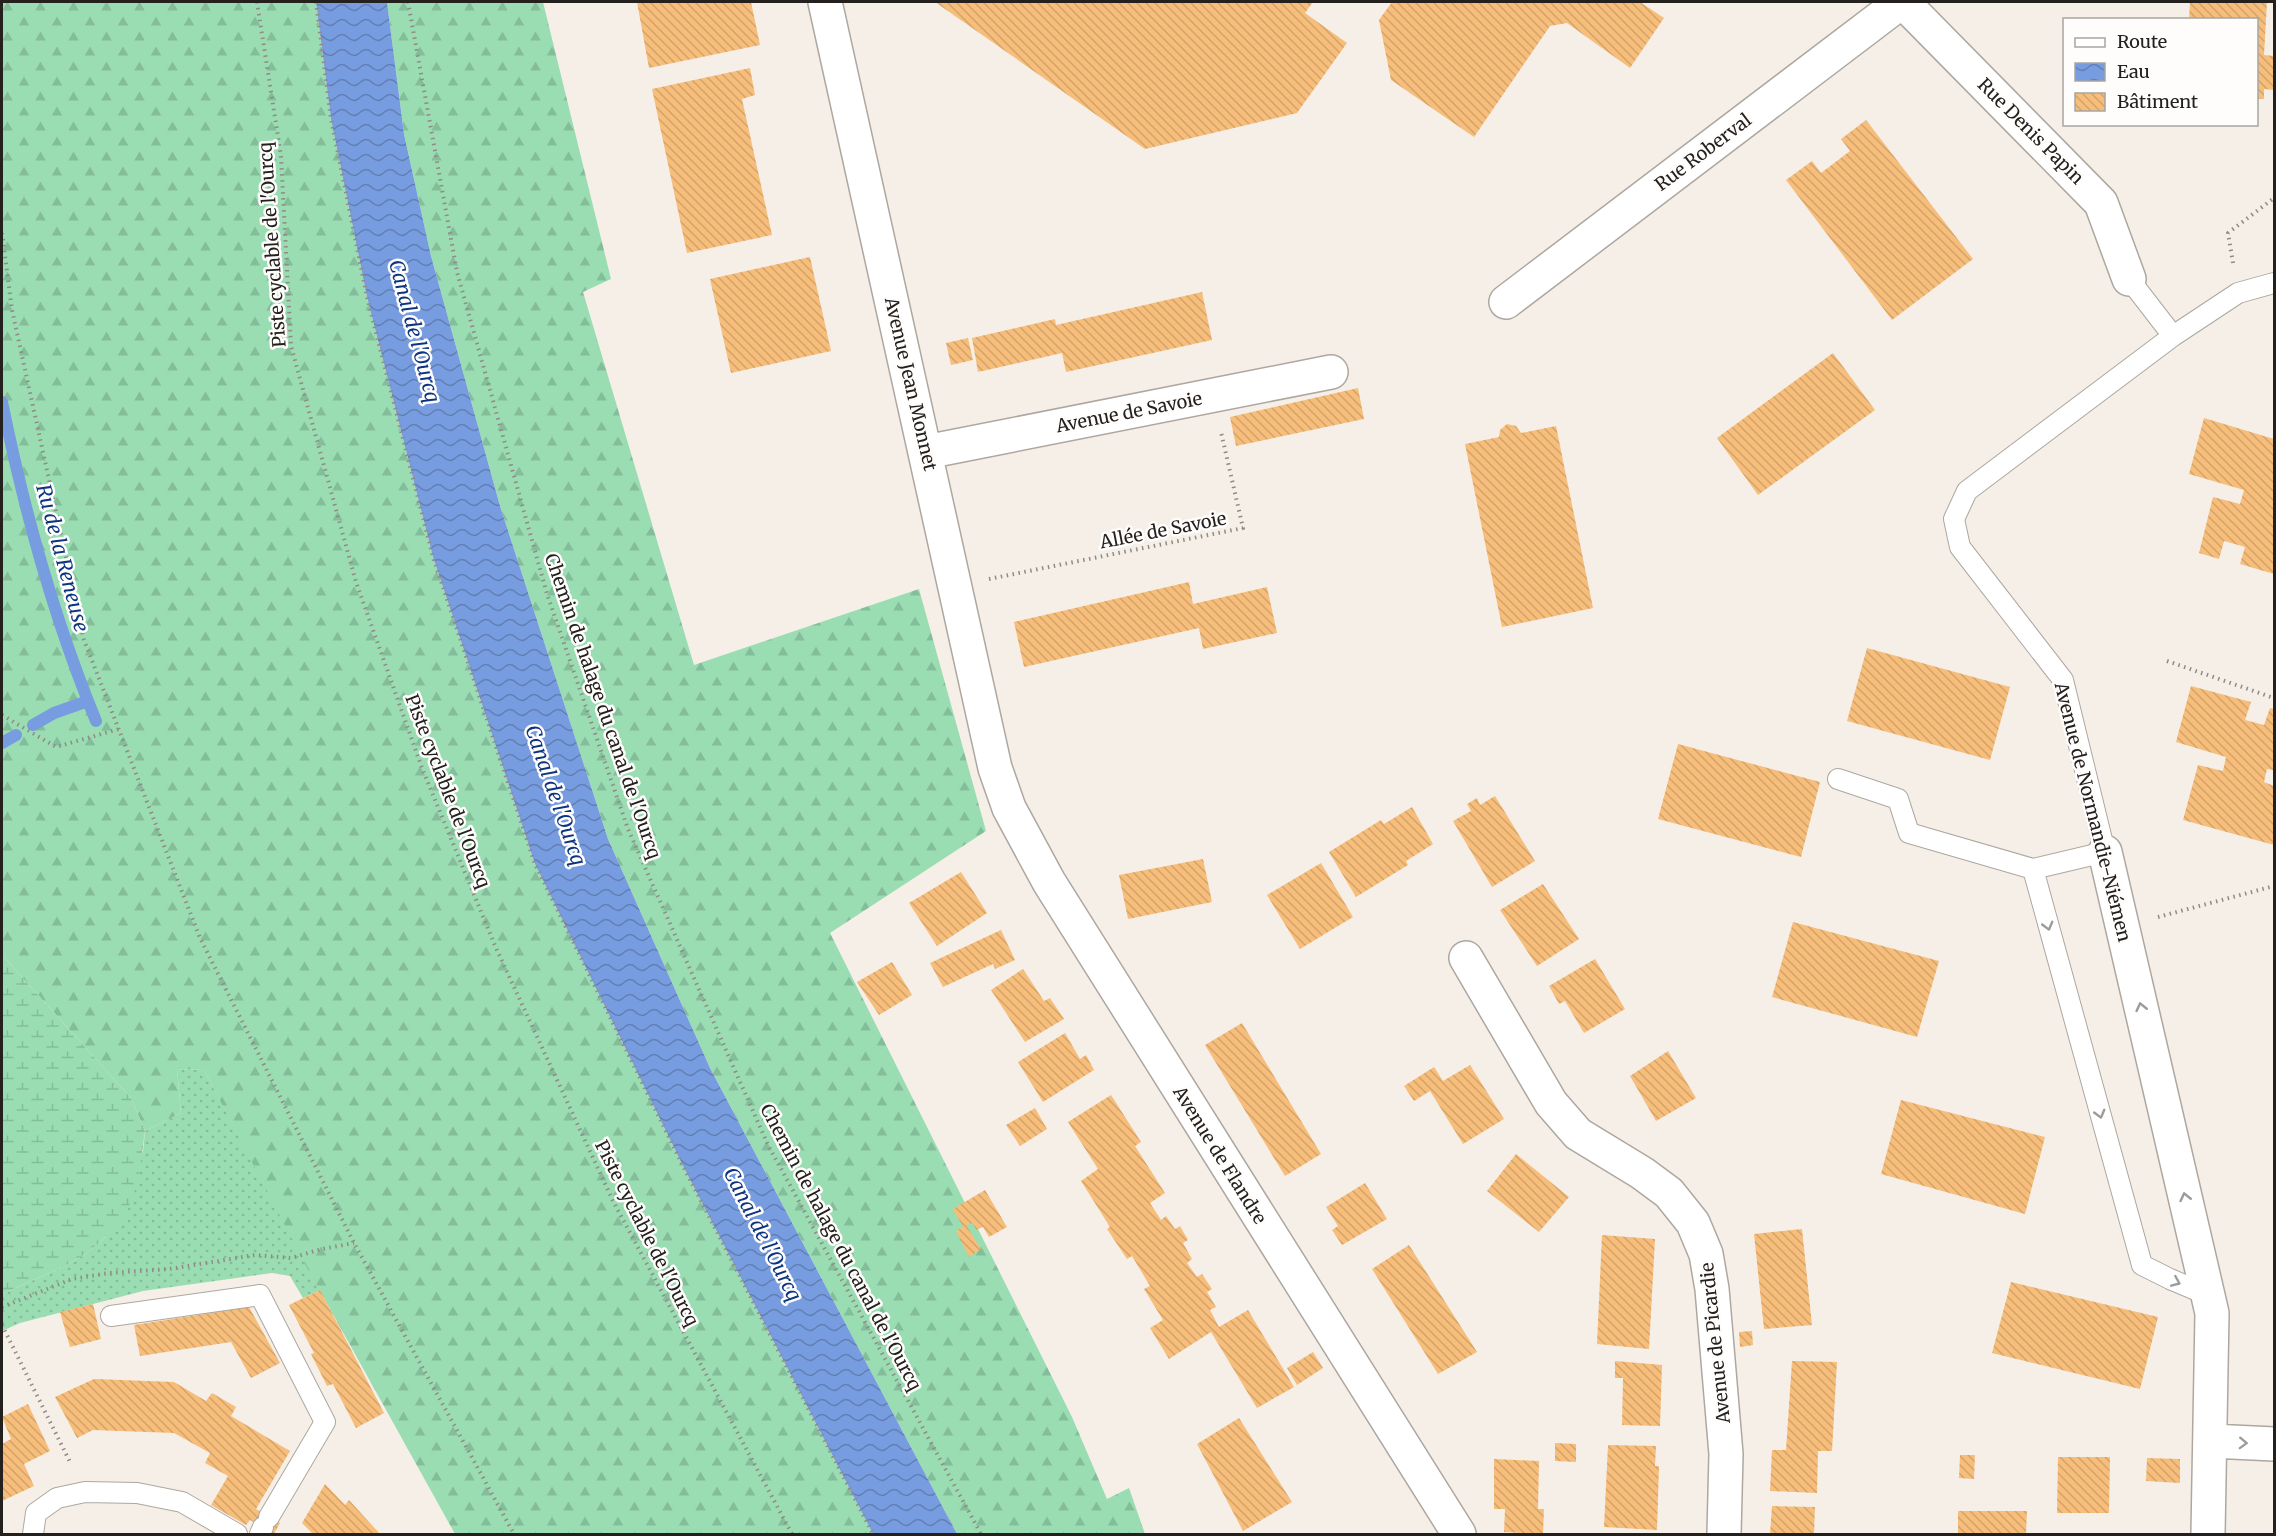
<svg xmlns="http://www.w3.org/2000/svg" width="2276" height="1536" font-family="Merriweather,serif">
  <defs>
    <pattern id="grass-dots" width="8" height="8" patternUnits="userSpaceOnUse" patternTransform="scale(1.5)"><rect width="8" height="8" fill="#9addb3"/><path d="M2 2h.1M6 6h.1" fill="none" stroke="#84bd9a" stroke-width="1.8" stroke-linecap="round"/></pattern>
    <pattern id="forest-firs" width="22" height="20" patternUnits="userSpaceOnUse" patternTransform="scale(1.5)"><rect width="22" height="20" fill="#9addb3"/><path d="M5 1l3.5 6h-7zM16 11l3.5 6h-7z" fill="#84bd9a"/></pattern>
    <pattern id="wetland-marsh" width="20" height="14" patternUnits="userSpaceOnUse" patternTransform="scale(1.5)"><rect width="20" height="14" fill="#9addb3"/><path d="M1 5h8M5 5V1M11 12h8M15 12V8" fill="none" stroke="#84bd9a"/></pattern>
    <pattern id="water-waves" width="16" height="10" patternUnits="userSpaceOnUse" patternTransform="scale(1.5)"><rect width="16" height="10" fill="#779cdf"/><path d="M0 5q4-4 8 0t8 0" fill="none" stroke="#617fb4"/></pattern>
    <pattern id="building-back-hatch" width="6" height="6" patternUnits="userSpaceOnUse" patternTransform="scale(1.5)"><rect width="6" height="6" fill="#f7be7b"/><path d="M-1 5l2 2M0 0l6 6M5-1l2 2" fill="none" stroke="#d3a36a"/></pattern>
  </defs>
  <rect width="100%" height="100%" fill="#f6efe7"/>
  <path fill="url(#grass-dots)" d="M177 1069 204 1070 320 1290 303 1298 290 1276 272 1273 143 1291 20 1323 2 1331V1294L65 1266 87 1253 107 1236 143 1151 145 1131 181 1113Z"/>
  <path fill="url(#forest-firs)" d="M2 2H316L331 119 367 297 433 557 535 864 684 1168 873 1534H455L305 1264 204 1070 177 1069 181 1113 145 1131 131 1098 2 955Z
    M387 2H543L611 279 583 292 694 665 919 589 986 831 830 933 1072 1417 1107 1499 1129 1488 1145 1534H957L710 1068 608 839 500 506 431 256 404 134Z"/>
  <path fill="url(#wetland-marsh)" d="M2 955 131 1098 145 1131 138 1182 126 1214 107 1236 87 1253 65 1266 2 1294Z"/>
  <path fill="url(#water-waves)" d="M316 2H387L404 134 431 256 500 506 608 839 710 1068 957 1534H873L684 1168 535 864 433 557 367 297 331 119Z"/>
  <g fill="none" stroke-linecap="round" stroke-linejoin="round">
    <path stroke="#779cdf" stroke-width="12" d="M2 402C24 510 54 619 96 721
      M33 725 54 713 88 701
      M2 743 16 735"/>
  </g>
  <path fill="url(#building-back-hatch)" d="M637 2H751L760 45 649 68Z
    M935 2H1313L1305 13 1347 43 1297 113 1145 149Z
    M1392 2H1640L1664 18 1630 68 1567 23 1550 26 1474 137 1391 80 1379 20Z
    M2190 2H2267L2264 55 2274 56V90L2264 89V99H2256V20H2189Z
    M750 68 755 95 742 99 772 235 687 253 652 89Z
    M1866 120 1973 259 1892 320 1786 180 1812 161 1821 173 1850 151 1841 139Z
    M810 257 831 351 731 373 710 279Z
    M1202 292 1212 340 1066 372 1062 353 978 372 972 338 1055 319 1056 325Z
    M968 338 973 360 951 365 946 343Z
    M1833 353 1875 410 1758 495 1717 438Z
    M1358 388 1364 419 1236 446 1230 417Z
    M2204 418 2274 439V574L2240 564 2245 547 2224 541 2219 559 2199 553 2213 497 2240 504 2244 490 2189 474Z
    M1507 424 1516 426 1521 433 1556 426 1593 608 1502 627 1465 444 1499 437 1500 430Z
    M1189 582 1193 604 1267 587 1277 633 1203 649 1199 628 1024 667 1014 622Z
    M1867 648 2010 687 1990 760 1847 721Z
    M2191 686 2251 702 2245 720 2264 725 2270 708 2274 709V765L2273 770 2267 769 2264 782 2274 786V845L2183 820 2198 765 2223 771 2226 757 2176 742Z
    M1678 744 1820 782 1801 857 1658 819Z
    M1495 796 1535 861 1492 887 1453 821 1471 811 1467 804 1477 798 1480 805Z
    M1412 807 1433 844 1406 861 1408 865 1356 897 1329 852 1381 820 1384 824Z
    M1203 859 1212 902 1128 919 1119 875Z
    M1321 863 1353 917 1300 949 1267 895Z
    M961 872 987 913 937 946 909 903Z
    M1543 884 1579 939 1537 966 1500 910Z
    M1793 922 1939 961 1917 1037 1772 997Z
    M1001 930 1015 960 995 969 993 964 943 987 930 963Z
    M1595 959 1625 1009 1584 1033 1565 1001 1559 1004 1549 986Z
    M892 962 912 995 879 1015 857 982Z
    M1023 969 1044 1001 1050 998 1064 1019 1025 1042 991 990Z
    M1242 1023 1321 1154 1285 1176 1205 1045Z
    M1065 1033 1080 1059 1086 1055 1094 1070 1043 1102 1018 1062Z
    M1668 1051 1696 1098 1656 1121 1630 1076Z
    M1470 1065 1504 1119 1463 1144 1430 1091 1414 1101 1404 1086 1434 1067 1443 1081Z
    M1111 1095 1141 1142 1135 1146 1165 1193 1150 1203 1161 1220 1166 1216 1175 1229 1180 1226 1188 1240 1183 1243 1192 1259 1187 1263 1197 1277 1202 1274 1212 1289 1207 1292 1216 1307 1210 1310 1219 1327 1248 1310 1294 1387 1257 1408 1211 1332 1169 1359 1150 1328 1163 1320 1144 1289 1150 1286 1132 1256 1127 1259 1107 1229 1110 1227 1081 1181 1098 1169 1068 1122Z
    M1901 1100 2045 1137 2025 1214 1881 1174Z
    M1035 1108 1047 1129 1020 1146 1006 1125Z
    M1516 1154 1569 1197 1539 1232 1487 1191Z
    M1365 1183 1387 1219 1342 1245 1332 1230 1338 1226 1326 1207Z
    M985 1190 1007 1227 989 1237 983 1227 976 1230 973 1223 966 1225 981 1249 969 1257 956 1231 963 1227 953 1209Z
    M1802 1229 1812 1325 1764 1329 1754 1234Z
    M1602 1235 1655 1239 1649 1349 1597 1344Z
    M1409 1245 1477 1352 1438 1374 1372 1269Z
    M2011 1282 2158 1317 2140 1389 1992 1353Z
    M320 1290 384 1413 356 1428 333 1384 327 1386 311 1354 314 1353 289 1305Z
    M93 1304 101 1339 70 1347 60 1312Z
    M249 1307 280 1363 251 1378 231 1342 140 1356 134 1325Z
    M1752 1331 1753 1345 1740 1347 1739 1332Z
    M1313 1352 1323 1368 1297 1385 1287 1368Z
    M1615 1361 1662 1365 1660 1426 1622 1425 1623 1378H1615Z
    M1792 1361 1837 1362 1832 1451H1818L1817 1493 1770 1491 1772 1450H1786Z
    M94 1379 174 1382 206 1401 212 1393 236 1407 231 1416 290 1451 256 1509 280 1523 274 1534 250 1520 246 1525 211 1505 228 1476 205 1463 210 1453 174 1433 93 1430 77 1438 55 1397Z
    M28 1404 50 1451 24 1464 34 1486 2 1501V1444L11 1439 2 1417Z
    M1239 1418 1292 1502 1243 1531 1197 1444Z
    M1555 1443 1576 1444V1462L1555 1461Z
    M1608 1445 1656 1446 1655 1466H1659L1657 1530 1604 1527Z
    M1960 1455H1975L1974 1479 1959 1478Z
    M2058 1457H2110L2109 1513H2057Z
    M2147 1458 2180 1459V1483L2146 1481Z
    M1494 1459 1539 1461 1538 1509H1544L1543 1534 1504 1532 1505 1509H1494Z
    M325 1484 345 1505 349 1500 380 1534H313L302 1523Z
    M1772 1506 1815 1507 1814 1534H1770Z
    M1958 1511H2027L2026 1534H1958Z"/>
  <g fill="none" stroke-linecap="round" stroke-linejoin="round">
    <defs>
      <path id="lane" d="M2129 279 2173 336
        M1838 779 1898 799 1909 833 2033 869 2105 852 2063 680 1960 547 1954 519 1967 491 2173 336 2238 293 2274 283
        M2033 869 2142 1265 2170 1279 2208 1295
        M111 1316 260 1295 325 1422 269 1517
        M33 1534 36 1513 57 1498 85 1492 137 1493 182 1502 237 1534
        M260 1534 263 1527"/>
      <path id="street" d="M825 2 995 768 1009 808 1049 882 1459 1534
        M1903 2 2101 203 2129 279
        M1506 302 1901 2
        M926 452 1331 372
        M2105 852 2212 1313 2208 1534
        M1466 958 1551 1103 1578 1134 1642 1173 1669 1193 1693 1223 1706 1254 1712 1289 1726 1454 1724 1534
        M2211 1441 2274 1444"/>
    </defs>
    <use href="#lane" stroke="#ada7a0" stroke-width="22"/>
    <use href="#street" stroke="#ada7a0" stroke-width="36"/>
    <path stroke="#908b86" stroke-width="4" stroke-dasharray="1.5 4.5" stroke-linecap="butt" d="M257 2 281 156 291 346 356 582 422 768 496 948 613 1201 792 1534
      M316 2 331 119 367 297 433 557 535 864 684 1168 873 1534
      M408 2 457 272 547 594 628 829 768 1145 981 1534
      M2 233 12 310 84 640 200 938 354 1243 514 1534
      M2233 263 2228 233 2274 198
      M989 579 1243 528 1221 432
      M2167 661 2274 698
      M2 715 56 747 119 729
      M2158 917 2274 886
      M2 1307 72 1279 109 1273 169 1269 255 1255 291 1258 322 1249 354 1243
      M2 1325 71 1464"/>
    <use href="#lane" stroke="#fff" stroke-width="20"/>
    <use href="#street" stroke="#fff" stroke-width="33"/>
  </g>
  <defs><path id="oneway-chevron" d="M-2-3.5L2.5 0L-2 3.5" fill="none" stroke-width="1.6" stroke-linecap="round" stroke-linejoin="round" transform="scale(1.5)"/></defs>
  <g stroke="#9c9b9a">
    <use href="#oneway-chevron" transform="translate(2048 926) rotate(75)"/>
    <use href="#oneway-chevron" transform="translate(2141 1007) rotate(-103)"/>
    <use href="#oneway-chevron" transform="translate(2100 1114) rotate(75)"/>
    <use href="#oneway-chevron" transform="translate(2185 1197) rotate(-103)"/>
    <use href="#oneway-chevron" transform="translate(2176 1282) rotate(23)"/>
    <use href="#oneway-chevron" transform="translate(2243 1443) rotate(2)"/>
  </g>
  <g text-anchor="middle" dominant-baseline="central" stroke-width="5" stroke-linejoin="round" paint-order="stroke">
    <g font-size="18" fill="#23201e" stroke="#fefdfb">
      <text transform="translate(2031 131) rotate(45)">Rue Denis Papin</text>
      <text transform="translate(1703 152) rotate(-37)">Rue Roberval</text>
      <text transform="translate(272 245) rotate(-94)">Piste cyclable de l'Ourcq</text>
      <text transform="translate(911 384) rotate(77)">Avenue Jean Monnet</text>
      <text transform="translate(1129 412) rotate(-11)">Avenue de Savoie</text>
      <text transform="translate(1163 530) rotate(-11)">Allée de Savoie</text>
      <text transform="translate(603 706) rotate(71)">Chemin de halage du canal de l'Ourcq</text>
      <text transform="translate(448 791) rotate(69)">Piste cyclable de l'Ourcq</text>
      <text transform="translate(2093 812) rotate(76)">Avenue de Normandie-Niémen</text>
      <text transform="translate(1220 1155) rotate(58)">Avenue de Flandre</text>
      <text transform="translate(647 1233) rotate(63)">Piste cyclable de l'Ourcq</text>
      <text transform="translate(841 1247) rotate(62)">Chemin de halage du canal de l'Ourcq</text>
      <text transform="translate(1715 1343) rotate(-96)">Avenue de Picardie</text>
    </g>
    <g font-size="20" font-style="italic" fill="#0c3481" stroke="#fefdfb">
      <text transform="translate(415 331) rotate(75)">Canal de l'Ourcq</text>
      <text transform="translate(63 558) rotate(75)">Ru de la Reneuse</text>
      <text transform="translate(556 795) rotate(71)">Canal de l'Ourcq</text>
      <text transform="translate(763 1234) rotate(63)">Canal de l'Ourcq</text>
    </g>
  </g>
  <rect width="2276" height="1536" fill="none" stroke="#23201e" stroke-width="6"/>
  <rect x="2063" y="18" width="195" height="108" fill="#fefdfb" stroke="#a6a5a3" stroke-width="1.5"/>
  <rect x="2075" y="38" width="30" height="9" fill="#ffffff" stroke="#a6a5a3" stroke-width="1.5"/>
  <text x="2117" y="48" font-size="18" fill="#23201e">Route</text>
  <rect x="2075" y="63" width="30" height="18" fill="url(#water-waves)" stroke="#a6a5a3" stroke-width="1.5"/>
  <text x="2117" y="78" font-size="18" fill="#23201e">Eau</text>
  <rect x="2075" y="93" width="30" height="18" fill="url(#building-back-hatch)" stroke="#a6a5a3" stroke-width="1.5"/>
  <text x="2117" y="108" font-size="18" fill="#23201e">Bâtiment</text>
</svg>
